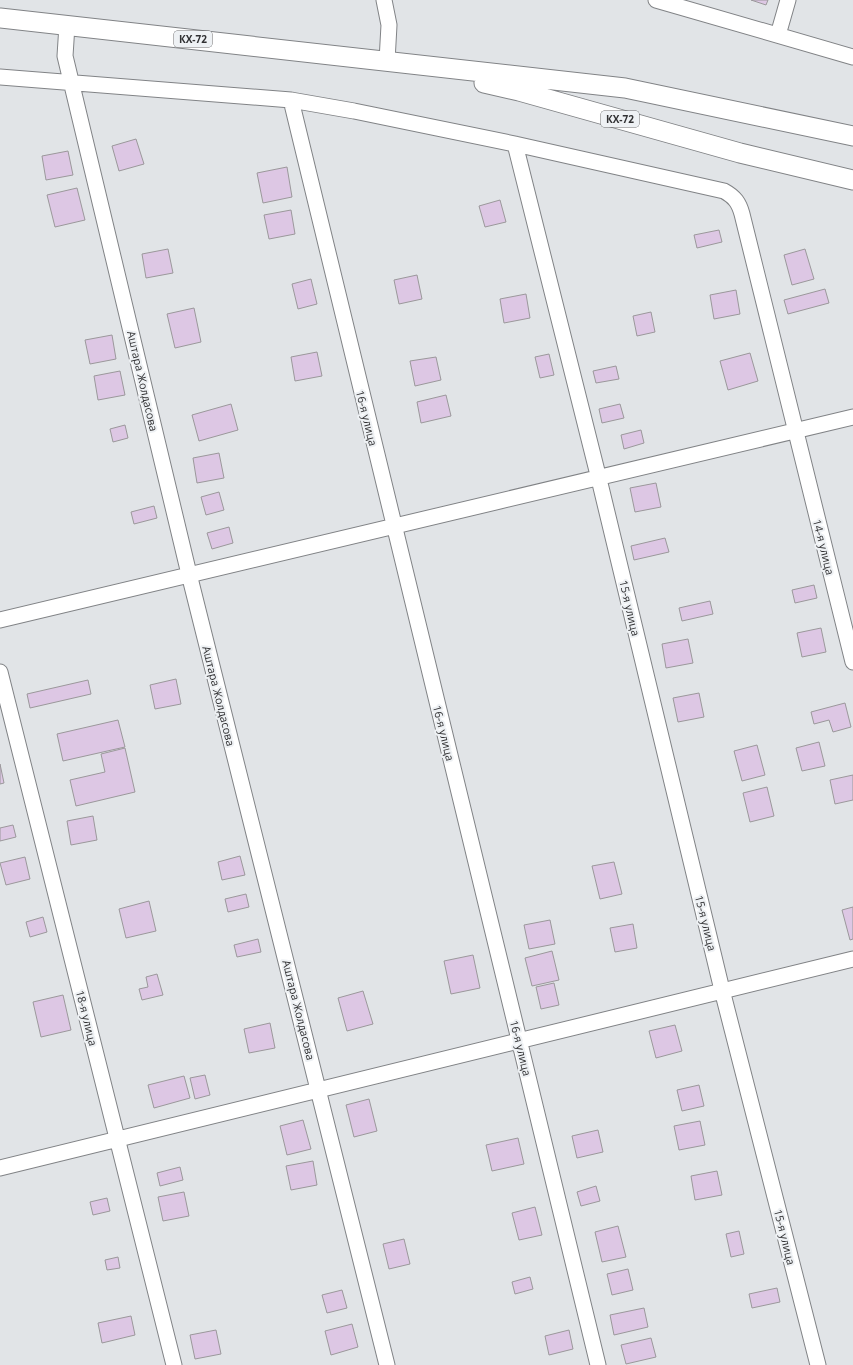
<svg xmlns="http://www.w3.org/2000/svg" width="853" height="1365" font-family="'Open Sans',sans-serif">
  <rect width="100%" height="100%" fill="#e1e4e7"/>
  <path fill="#ddc7e4" stroke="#9b989b" d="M751 0H768L766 5Z
    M136 139 144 164 119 171 112 146Z
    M68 151 73 175 46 180 42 156Z
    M287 167 292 197 263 203 257 173Z
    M77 188 85 220 55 227 47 195Z
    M500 200 506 222 485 227 479 206Z
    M291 210 295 234 269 239 264 215Z
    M719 230 722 242 697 248 694 235Z
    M168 249 173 273 146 278 142 254Z
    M805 249 814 279 792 285 784 255Z
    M417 275 422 299 399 304 394 280Z
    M311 279 317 304 298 309 292 284Z
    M825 289 829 303 788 314 784 300Z
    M736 290 740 314 714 319 710 295Z
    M526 294 530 318 504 323 500 299Z
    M194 308 201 342 175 348 167 314Z
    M651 312 655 332 637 336 633 316Z
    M112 335 116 359 90 364 85 340Z
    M317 352 322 376 295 381 291 357Z
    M750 353 758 381 728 390 720 361Z
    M549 354 554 375 540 378 535 357Z
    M436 357 441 380 415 386 410 361Z
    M616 366 619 379 596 383 593 371Z
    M120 371 125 395 98 400 94 376Z
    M446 395 451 416 421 423 417 402Z
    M231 404 238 430 199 441 192 415Z
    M620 404 624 418 602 423 599 409Z
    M125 425 128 438 113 442 110 429Z
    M641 430 644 443 624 449 621 435Z
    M219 453 224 478 197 483 193 458Z
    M656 483 661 507 635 512 630 488Z
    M219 492 224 510 206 515 201 497Z
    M154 506 157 518 134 524 131 512Z
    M229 527 233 543 212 549 207 533Z
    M665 538 669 552 634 560 631 546Z
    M814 585 817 598 795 603 792 590Z
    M710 601 713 614 682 621 679 608Z
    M821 628 826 652 802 657 797 633Z
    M688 639 693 663 666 668 662 644Z
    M176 679 181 704 155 709 150 685Z
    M88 680 91 694 30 708 27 694Z
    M699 693 704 717 678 722 673 698Z
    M845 703 851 727 833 732 829 720 814 724 811 712Z
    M118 720 125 747 63 761 57 734Z
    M819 742 825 766 802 771 796 748Z
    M757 745 765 775 742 781 734 751Z
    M125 748 135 792 76 806 70 780 105 772 101 754Z
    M0 764 4 783 0 784Z
    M853 775V800L835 804 830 780Z
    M767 787 774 816 750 822 743 793Z
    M93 816 97 840 71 845 67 821Z
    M13 825 16 837 0 841V828Z
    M240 856 245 875 222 880 218 862Z
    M25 857 30 879 6 885 0 863Z
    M614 862 622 894 600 899 592 866Z
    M246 894 249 907 228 912 225 899Z
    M149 901 156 931 126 938 119 909Z
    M853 907V939L850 940 842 910Z
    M43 917 47 932 30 937 26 922Z
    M550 920 555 944 529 949 524 925Z
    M633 924 637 948 615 952 610 928Z
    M258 939 261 952 237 957 234 945Z
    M552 951 559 980 532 986 525 958Z
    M473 955 480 988 451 994 444 961Z
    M157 974 163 995 142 1000 139 989 148 987 146 977Z
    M554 983 559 1005 541 1009 536 987Z
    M363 991 373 1024 347 1031 338 998Z
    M63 995 71 1030 41 1037 33 1002Z
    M270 1023 275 1048 249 1053 244 1029Z
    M675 1025 682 1051 656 1058 649 1031Z
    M205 1075 210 1095 195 1099 190 1078Z
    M184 1076 190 1098 154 1108 148 1085Z
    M699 1085 704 1106 682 1111 677 1090Z
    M369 1099 377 1131 354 1137 346 1105Z
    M303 1120 311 1149 287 1155 280 1126Z
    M700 1121 705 1145 679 1150 674 1126Z
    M598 1130 603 1152 577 1158 572 1136Z
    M518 1138 524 1164 492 1171 486 1145Z
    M313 1161 317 1185 291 1190 286 1166Z
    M180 1167 183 1180 160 1186 157 1173Z
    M717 1171 722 1195 695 1200 691 1176Z
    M596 1186 600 1201 581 1206 577 1192Z
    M184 1192 189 1216 163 1221 158 1197Z
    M107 1198 110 1211 93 1215 90 1202Z
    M535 1207 542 1235 519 1240 512 1213Z
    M618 1226 626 1257 602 1262 595 1232Z
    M739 1231 744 1254 731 1257 726 1234Z
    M404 1239 410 1264 389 1269 383 1244Z
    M118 1257 120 1268 107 1270 105 1260Z
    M628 1269 633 1290 612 1295 607 1274Z
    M530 1277 533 1289 515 1294 512 1282Z
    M777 1288 780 1302 752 1308 749 1294Z
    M342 1290 347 1308 327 1313 322 1295Z
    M644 1308 648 1327 614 1335 610 1315Z
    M131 1316 135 1335 102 1343 98 1323Z
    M352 1324 358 1347 331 1355 325 1331Z
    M216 1330 221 1354 195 1359 190 1335Z
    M569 1330 573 1349 549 1355 545 1336Z
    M651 1338 656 1357 626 1364 621 1345Z"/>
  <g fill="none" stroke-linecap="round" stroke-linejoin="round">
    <defs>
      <path id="minor" d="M384 0 389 25 387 61
        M656 0 853 57
        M67 25 65 56 189 574 387 1365
        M778 35 788 0
        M0 77 291 100 354 111 515 144 724 191C735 197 739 203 742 214L853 662
        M291 100 598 1365
        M515 144 599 479 722 990 818 1365
        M0 620 853 417
        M0 672 174 1365
        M0 1168 853 959"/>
      <path id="major" d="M0 18 625 88 853 136
        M484 83 519 91 740 153 853 180"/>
    </defs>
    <use href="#minor" stroke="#818386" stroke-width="17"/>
    <use href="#major" stroke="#818386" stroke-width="21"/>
    <use href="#minor" stroke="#fff" stroke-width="15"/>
    <use href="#major" stroke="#fff" stroke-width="19"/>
  </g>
  <g text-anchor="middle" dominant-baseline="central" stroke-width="4" stroke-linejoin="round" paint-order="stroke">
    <g fill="#eef1f4" stroke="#6a6b6d" stroke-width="1">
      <rect x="174" y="31" width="38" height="16" rx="3"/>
      <rect x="601" y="111" width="38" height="16" rx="3"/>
    </g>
    <g font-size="10" font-weight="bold" fill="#313133">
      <text x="193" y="39">КХ-72</text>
      <text x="620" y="119">КХ-72</text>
    </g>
    <g font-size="11" fill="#313133" stroke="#eef1f4">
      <text transform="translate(143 381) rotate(77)">Аштара Жолдасова</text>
      <text transform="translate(367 418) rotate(76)">16-я улица</text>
      <text transform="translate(824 547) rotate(76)">14-я улица</text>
      <text transform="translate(630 608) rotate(77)">15-я улица</text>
      <text transform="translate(219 696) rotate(76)">Аштара Жолдасова</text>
      <text transform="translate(444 733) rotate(76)">16-я улица</text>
      <text transform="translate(706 923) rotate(76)">15-я улица</text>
      <text transform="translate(299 1010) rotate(76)">Аштара Жолдасова</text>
      <text transform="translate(87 1018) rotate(76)">18-я улица</text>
      <text transform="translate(521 1048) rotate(76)">16-я улица</text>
      <text transform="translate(785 1237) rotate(76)">15-я улица</text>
    </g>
  </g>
</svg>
